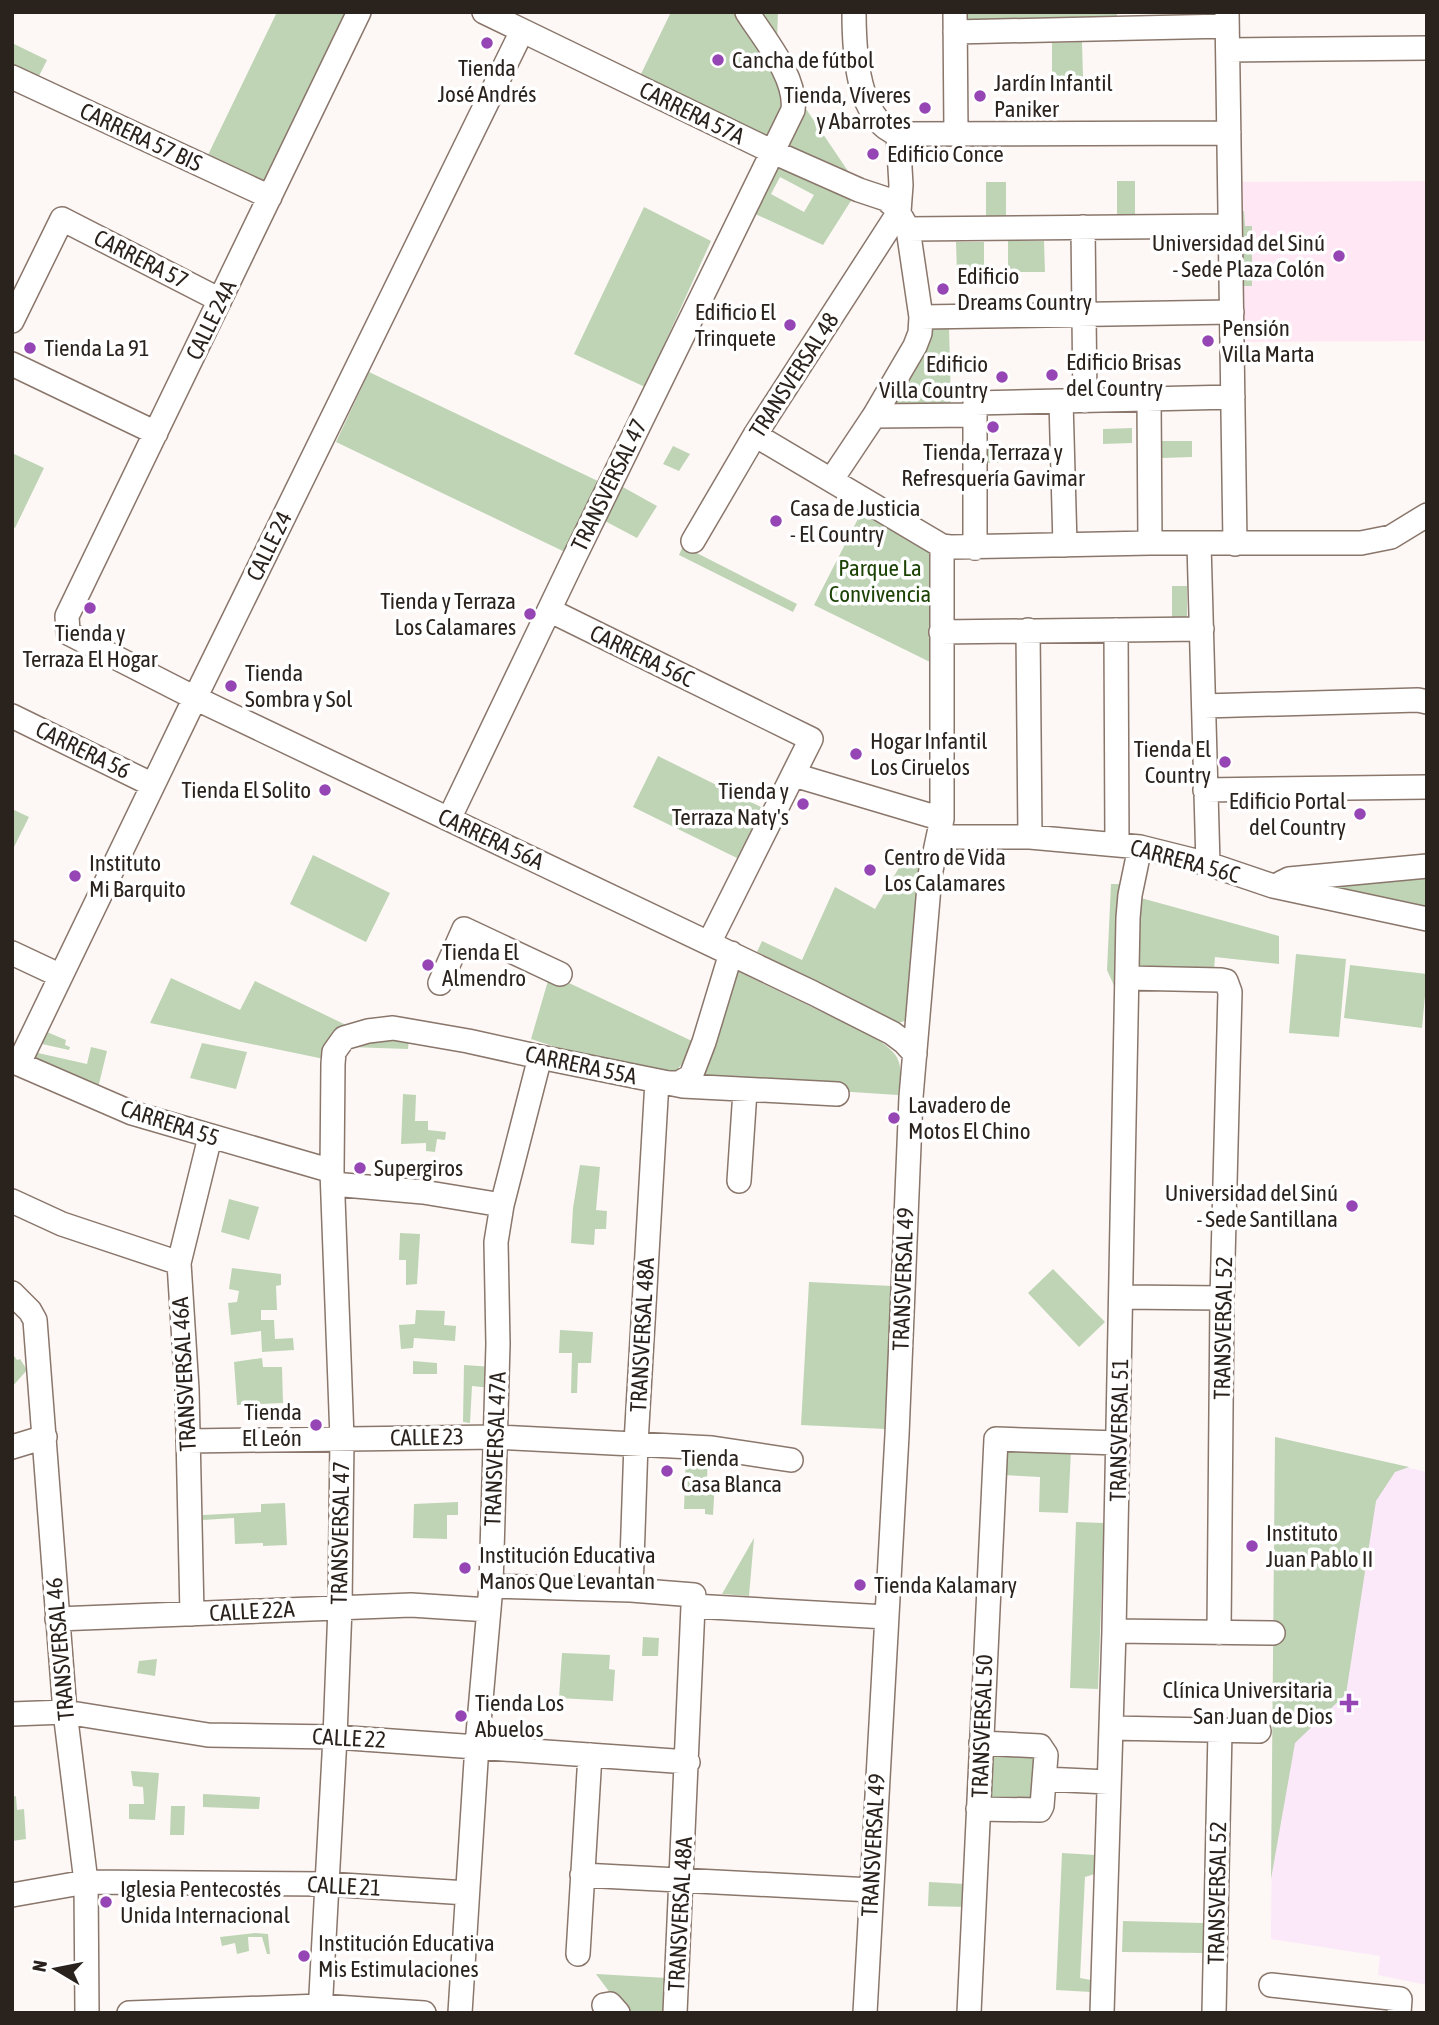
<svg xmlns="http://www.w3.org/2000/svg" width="1439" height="2025" font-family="'Asap Condensed',sans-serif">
  <rect width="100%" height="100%" fill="#fdf8f5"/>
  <path fill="#ffe8f4" d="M1427 181V341L1239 342 1238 182Z"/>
  <path fill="#fbe9fa" d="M1275 1437 1427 1472V1985L1378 1975 1380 1956 1271 1939Z"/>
  <path fill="#bed4b5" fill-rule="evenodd" d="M277 12H348L263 188 206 159Z
    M671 12H741L781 75 785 112 772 139 640 76Z
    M757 12H778L777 42Z
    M966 12H1117V20L966 21Z
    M1082 42 1083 77 1052 78V43Z
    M12 43 47 60 38 78 12 66Z
    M802 103 850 174 780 143Z
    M776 165 854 196 823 245 753 213ZM780 177 814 195 804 212 771 194Z
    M1117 181H1135V216L1117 217Z
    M986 182H1006V218H986Z
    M644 207 711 241 645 387 574 354Z
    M1238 211H1244L1245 226H1252V286H1239Z
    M1008 241H1044L1045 272H1008Z
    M956 242H984V272L957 273Z
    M949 328 951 403 889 405 931 329Z
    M369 372 600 482 567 553 336 442Z
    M1132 428V443L1103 444V429Z
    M1161 441H1192V457L1162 458Z
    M1017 445V462L987 463 986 446Z
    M673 446 690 454 679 471 663 464Z
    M12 453 44 468 15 528 12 526Z
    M621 486 657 506 637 538 603 520Z
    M863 509 929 548 930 662 814 605Z
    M683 546 797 604 793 612 679 555Z
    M1172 586H1187V619H1172Z
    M658 756 763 808 739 859 633 807Z
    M12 809 29 817 12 851Z
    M908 852 923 857 908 1020 898 1023 757 952 762 941 802 960 835 887 875 909Z
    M313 855 390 893 366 942 290 904Z
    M1427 868V916L1290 885Z
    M1111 884H1123L1120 999 1107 970Z
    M1141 898 1279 936V964L1215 957 1214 970 1137 969Z
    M1296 954 1346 959 1339 1037 1289 1033Z
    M1350 965 1427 974 1422 1028 1344 1018Z
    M733 969 874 1037C902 1056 903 1061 898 1095L698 1082Z
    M550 974 692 1041 688 1056 677 1070 635 1073 531 1039Z
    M171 978 240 1010 255 981 346 1025 329 1041 324 1059 150 1023Z
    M47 1032 66 1040 65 1045 70 1047 69 1050 42 1044Z
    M394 1037 409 1039 408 1049 349 1047Z
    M202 1043 247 1052 236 1089 190 1078Z
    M91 1047 107 1051 98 1088 34 1060 38 1053 87 1064Z
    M403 1094 416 1095 415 1121H428V1130L446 1132 445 1140 437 1139 435 1152 426 1151V1143L401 1144Z
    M580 1165 600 1167 596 1210 607 1211 606 1229H595L594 1245 571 1243 573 1208Z
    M229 1199 259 1207 249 1240 221 1232Z
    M400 1233 420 1234 417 1284 406 1285V1260H399Z
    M232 1268 281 1274V1285L276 1286 277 1310H261V1320H274L275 1339 293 1338 294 1350 262 1352 261 1331 231 1335 228 1303 237 1302 239 1291 229 1289Z
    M1053 1269 1105 1322 1079 1347 1028 1293Z
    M809 1282 892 1286 885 1429 801 1425Z
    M416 1310 445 1311 444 1325 456 1326 455 1341 414 1338 413 1348 401 1349 399 1325 415 1324Z
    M560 1330 593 1332 591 1363H578L577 1393H571L572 1353H559Z
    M12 1353 17 1360 20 1359 27 1370 12 1387Z
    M262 1358 263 1367H282L283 1403 237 1405 234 1362Z
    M413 1361 437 1363V1374H413Z
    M464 1365 493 1367 491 1388 472 1386 470 1423 463 1422Z
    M1275 1437 1409 1467 1395 1472 1376 1501 1346 1694 1295 1743 1271 1879Z
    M1004 1447 1071 1450 1068 1513 1039 1512 1040 1477 1002 1475Z
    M686 1454 708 1455 707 1480 715 1481 713 1515 705 1514V1509H684Z
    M458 1502V1515H447V1539L413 1538 414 1504Z
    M285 1503 287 1545 263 1546V1543L235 1544 234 1518 203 1520V1515L261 1512V1504Z
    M1076 1522 1104 1523 1098 1689 1070 1688Z
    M754 1538 749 1596 722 1594Z
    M643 1637 659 1638 658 1656H642Z
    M562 1653 610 1655 609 1669 615 1670 613 1701 559 1698Z
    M157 1659 155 1676 137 1673 139 1661Z
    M986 1749 1040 1752 1037 1808 983 1806Z
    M131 1771 159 1773 155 1820 129 1819V1804H144L143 1787 133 1786Z
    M203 1794 260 1797 259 1809 203 1807Z
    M16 1796 17 1810 24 1809 26 1839 12 1841V1797Z
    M171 1806H185L184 1835H170Z
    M1062 1853 1095 1855V1874L1085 1877 1080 1978 1091 1980V1992L1056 1990Z
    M929 1882 966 1884V1907L928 1906Z
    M1123 1921 1203 1923V1953L1122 1952Z
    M255 1933 268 1934 270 1954H267L262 1937H248L249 1951 237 1954 235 1943 222 1946 220 1937Z
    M596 1974 667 1978 665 2013H625Z"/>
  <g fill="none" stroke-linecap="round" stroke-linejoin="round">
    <defs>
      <path id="minor" d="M359 12 67 616 68 633 195 698 813 993 892 1033 904 1042 915 1054
        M484 12 771 151 859 190 886 199 896 208 908 229 921 317 920 333 915 346 874 416 832 479
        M955 12 956 133
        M1227 12 1235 544
        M955 32 1227 26
        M1228 50 1427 48
        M12 77 270 197
        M898 134 1229 133
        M1083 227 1085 401
        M908 229 1230 226
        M921 317 1232 312
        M12 321 62 219 220 300
        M12 364 156 433
        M1149 398 1150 543
        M1061 401 1065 545
        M874 416 975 415
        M755 435 942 546 950 547 1150 543H1361L1391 537 1427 515
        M693 541 755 435 899 212 901 185 898 134C856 120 854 48 854 12
        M1199 544 1208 864
        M975 548V403L1233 397
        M549 610 811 739 709 943
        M1028 630 1030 837
        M1116 630 1117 844
        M941 632 1202 629
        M1204 706 1418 700 1427 702
        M12 716 153 785
        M794 775 942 819
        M1205 790 1427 787
        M449 819 574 558 793 110C797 77 764 39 747 12
        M939 837H1030L1140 847 1208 864 1273 886 1427 919
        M1281 883 1289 879 1427 866
        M12 953 61 976
        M1127 978 1221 980 1226 981 1230 992 1222 1298 1219 1633
        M440 983 464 929 560 974
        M12 1061 132 1113 332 1171
        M19 1063 195 698 522 31
        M670 1083H679L691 1076 704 1042 731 953
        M739 1181 745 1091
        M333 1184 423 1192 502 1205
        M12 1201 62 1224 179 1263
        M12 1293 30 1311 35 1320 65 1712 86 1882 87 2013
        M1122 1297 1222 1298
        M188 1441 496 1437 712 1448 791 1460
        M12 1447 45 1437
        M491 1586 631 1590 694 1595 693 1606 886 1617
        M631 1590 636 1443 657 1081
        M192 1614 187 1389 179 1263 210 1137
        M57 1619 411 1605 489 1610
        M1114 1631 1273 1633
        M12 1714 65 1712 208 1735 335 1737 688 1762
        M1111 1728 1259 1731
        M1044 1779 1108 1782
        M978 1809 1040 1810 1042 1806 1046 1755 1040 1746 981 1743
        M582 1875 871 1890
        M12 1895 86 1882 327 1884 467 1893
        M578 1954 590 1755
        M1271 1985 1400 1999 1399 2013
        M604 2005 610 2004 618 2013
        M129 2013 320 2006 424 2013
        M320 2013 335 1737 340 1607 342 1438 332 1171 333 1064 334 1052 344 1038 368 1031 393 1028 468 1041 540 1057 683 1086 837 1094
        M460 2013 477 1745 491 1586 498 1344 496 1242 502 1205 540 1057
        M675 2013 693 1606
        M865 2013 897 1435 911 1097 930 875 942 819V546
        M969 2013 996 1439 1118 1443
        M1102 2013 1114 1631 1128 918 1130 895 1140 847
        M1214 2013 1220 1731"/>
    </defs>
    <use href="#minor" stroke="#8a766b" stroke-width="26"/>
    <use href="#minor" stroke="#fff" stroke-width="23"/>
  </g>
  <g fill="#9545b4" stroke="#fff" stroke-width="2.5">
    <circle cx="487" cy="43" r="7"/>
    <circle cx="718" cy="60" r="7"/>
    <circle cx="980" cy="96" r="7"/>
    <circle cx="925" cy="108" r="7"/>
    <circle cx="873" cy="154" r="7"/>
    <circle cx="1339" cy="256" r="7"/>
    <circle cx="943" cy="289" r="7"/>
    <circle cx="790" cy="325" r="7"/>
    <circle cx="1208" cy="341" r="7"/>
    <circle cx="30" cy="348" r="7"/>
    <circle cx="1052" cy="375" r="7"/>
    <circle cx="1002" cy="377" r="7"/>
    <circle cx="993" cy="427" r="7"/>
    <circle cx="776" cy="521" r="7"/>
    <circle cx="90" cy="608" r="7"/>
    <circle cx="530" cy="614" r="7"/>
    <circle cx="231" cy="686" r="7"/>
    <circle cx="856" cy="754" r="7"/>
    <circle cx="1225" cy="762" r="7"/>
    <circle cx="325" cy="790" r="7"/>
    <circle cx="803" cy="804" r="7"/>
    <circle cx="1360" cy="814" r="7"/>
    <circle cx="870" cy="870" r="7"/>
    <circle cx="75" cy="876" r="7"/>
    <circle cx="428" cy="965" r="7"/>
    <circle cx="894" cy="1118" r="7"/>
    <circle cx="360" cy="1168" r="7"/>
    <circle cx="1352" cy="1206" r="7"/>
    <circle cx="316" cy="1425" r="7"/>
    <circle cx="667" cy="1471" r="7"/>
    <circle cx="1252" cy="1546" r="7"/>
    <circle cx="465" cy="1568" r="7"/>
    <circle cx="860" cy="1585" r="7"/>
    <path d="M1345.5 1692.5h7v7h7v7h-7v7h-7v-7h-7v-7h7z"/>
    <circle cx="461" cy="1716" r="7"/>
    <circle cx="106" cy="1902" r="7"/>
    <circle cx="304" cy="1956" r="7"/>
  </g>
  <g text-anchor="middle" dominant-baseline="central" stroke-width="7" stroke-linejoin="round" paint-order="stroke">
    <g font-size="23" fill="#2a221d" stroke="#fff" text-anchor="start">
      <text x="732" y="60">Cancha de fútbol</text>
      <text x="487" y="68" text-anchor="middle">Tienda<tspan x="487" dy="26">José Andrés</tspan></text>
      <text x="994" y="83">Jardín Infantil<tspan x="994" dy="26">Paniker</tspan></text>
      <text x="911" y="95" text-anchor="end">Tienda, Víveres<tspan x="911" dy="26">y Abarrotes</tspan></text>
      <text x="887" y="154">Edificio Conce</text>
      <text x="1325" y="243" text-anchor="end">Universidad del Sinú<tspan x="1325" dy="26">- Sede Plaza Colón</tspan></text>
      <text x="957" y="276">Edificio<tspan x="957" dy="26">Dreams Country</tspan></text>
      <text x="776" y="312" text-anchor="end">Edificio El<tspan x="776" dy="26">Trinquete</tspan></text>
      <text x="1222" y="328">Pensión<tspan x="1222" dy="26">Villa Marta</tspan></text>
      <text x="44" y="348">Tienda La 91</text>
      <text x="1066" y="362">Edificio Brisas<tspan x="1066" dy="26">del Country</tspan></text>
      <text x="988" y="364" text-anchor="end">Edificio<tspan x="988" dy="26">Villa Country</tspan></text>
      <text x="993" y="452" text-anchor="middle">Tienda, Terraza y<tspan x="993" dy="26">Refresquería Gavimar</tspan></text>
      <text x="790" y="508">Casa de Justicia<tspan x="790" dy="26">- El Country</tspan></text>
      <text x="516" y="601" text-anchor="end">Tienda y Terraza<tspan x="516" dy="26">Los Calamares</tspan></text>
      <text x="90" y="633" text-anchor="middle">Tienda y<tspan x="90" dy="26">Terraza El Hogar</tspan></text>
      <text x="245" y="673">Tienda<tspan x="245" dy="26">Sombra y Sol</tspan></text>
      <text x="870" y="741">Hogar Infantil<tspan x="870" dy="26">Los Ciruelos</tspan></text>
      <text x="1211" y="749" text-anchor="end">Tienda El<tspan x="1211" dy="26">Country</tspan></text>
      <text x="311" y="790" text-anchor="end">Tienda El Solito</text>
      <text x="789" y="791" text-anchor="end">Tienda y<tspan x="789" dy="26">Terraza Naty's</tspan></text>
      <text x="1346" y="801" text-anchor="end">Edificio Portal<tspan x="1346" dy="26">del Country</tspan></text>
      <text x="884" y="857">Centro de Vida<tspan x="884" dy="26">Los Calamares</tspan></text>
      <text x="89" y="863">Instituto<tspan x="89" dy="26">Mi Barquito</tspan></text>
      <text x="442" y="952">Tienda El<tspan x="442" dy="26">Almendro</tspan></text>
      <text x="908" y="1105">Lavadero de<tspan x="908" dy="26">Motos El Chino</tspan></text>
      <text x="374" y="1168">Supergiros</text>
      <text x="1338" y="1193" text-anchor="end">Universidad del Sinú<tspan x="1338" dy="26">- Sede Santillana</tspan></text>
      <text x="302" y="1412" text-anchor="end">Tienda<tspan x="302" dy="26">El León</tspan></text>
      <text x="681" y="1458">Tienda<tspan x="681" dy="26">Casa Blanca</tspan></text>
      <text x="1266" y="1533">Instituto<tspan x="1266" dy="26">Juan Pablo II</tspan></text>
      <text x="479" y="1555">Institución Educativa<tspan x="479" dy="26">Manos Que Levantan</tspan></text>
      <text x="874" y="1585">Tienda Kalamary</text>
      <text x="1333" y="1690" text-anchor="end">Clínica Universitaria<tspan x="1333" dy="26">San Juan de Dios</tspan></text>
      <text x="475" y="1703">Tienda Los<tspan x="475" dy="26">Abuelos</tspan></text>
      <text x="120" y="1889">Iglesia Pentecostés<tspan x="120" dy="26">Unida Internacional</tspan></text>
      <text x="318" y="1943">Institución Educativa<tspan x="318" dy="26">Mis Estimulaciones</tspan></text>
    </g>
    <g font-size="23" fill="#2a221d" stroke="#fff">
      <text transform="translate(692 113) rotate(26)">CARRERA 57A</text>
      <text transform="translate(141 137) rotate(25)">CARRERA 57 BIS</text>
      <text transform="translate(141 259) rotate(27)">CARRERA 57</text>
      <text transform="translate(211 320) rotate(-64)">CALLE 24A</text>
      <text transform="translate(794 375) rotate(-57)">TRANSVERSAL 48</text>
      <text transform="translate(609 485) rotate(-64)">TRANSVERSAL 47</text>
      <text transform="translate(269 546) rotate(-64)">CALLE 24</text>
      <text transform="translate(642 656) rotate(26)">CARRERA 56C</text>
      <text transform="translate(83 750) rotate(26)">CARRERA 56</text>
      <text transform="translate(491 839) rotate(25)">CARRERA 56A</text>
      <text transform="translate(1185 861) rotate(15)">CARRERA 56C</text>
      <text transform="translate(581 1065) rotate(12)">CARRERA 55A</text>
      <text transform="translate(170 1123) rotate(18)">CARRERA 55</text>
      <text transform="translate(903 1279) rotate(-88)">TRANSVERSAL 49</text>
      <text transform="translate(1223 1328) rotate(-89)">TRANSVERSAL 52</text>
      <text transform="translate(642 1335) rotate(-87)">TRANSVERSAL 48A</text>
      <text transform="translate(184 1374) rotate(-93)">TRANSVERSAL 46A</text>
      <text transform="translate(1119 1430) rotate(-89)">TRANSVERSAL 51</text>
      <text transform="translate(427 1437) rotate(-1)">CALLE 23</text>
      <text transform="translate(495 1449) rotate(-88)">TRANSVERSAL 47A</text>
      <text transform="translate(340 1533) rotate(-89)">TRANSVERSAL 47</text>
      <text transform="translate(252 1611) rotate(-3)">CALLE 22A</text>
      <text transform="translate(60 1649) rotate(-95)">TRANSVERSAL 46</text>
      <text transform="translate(982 1726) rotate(-88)">TRANSVERSAL 50</text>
      <text transform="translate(349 1738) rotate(3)">CALLE 22</text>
      <text transform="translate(873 1845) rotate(-87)">TRANSVERSAL 49</text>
      <text transform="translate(344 1886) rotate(3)">CALLE 21</text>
      <text transform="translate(1217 1893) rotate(-89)">TRANSVERSAL 52</text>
      <text transform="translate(680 1914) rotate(-87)">TRANSVERSAL 48A</text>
    </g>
    <g font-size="23" fill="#1c4304" stroke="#fff">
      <text x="880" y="568">Parque La<tspan x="880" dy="26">Convivencia</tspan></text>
    </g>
  </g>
  <rect width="1439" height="2025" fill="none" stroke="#2a221d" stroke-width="28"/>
  <g transform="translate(56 1969) rotate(280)" stroke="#ffffff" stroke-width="5" paint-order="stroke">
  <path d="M0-5L12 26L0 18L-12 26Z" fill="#2a221d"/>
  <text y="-10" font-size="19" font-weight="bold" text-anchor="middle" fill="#2a221d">N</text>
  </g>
</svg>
